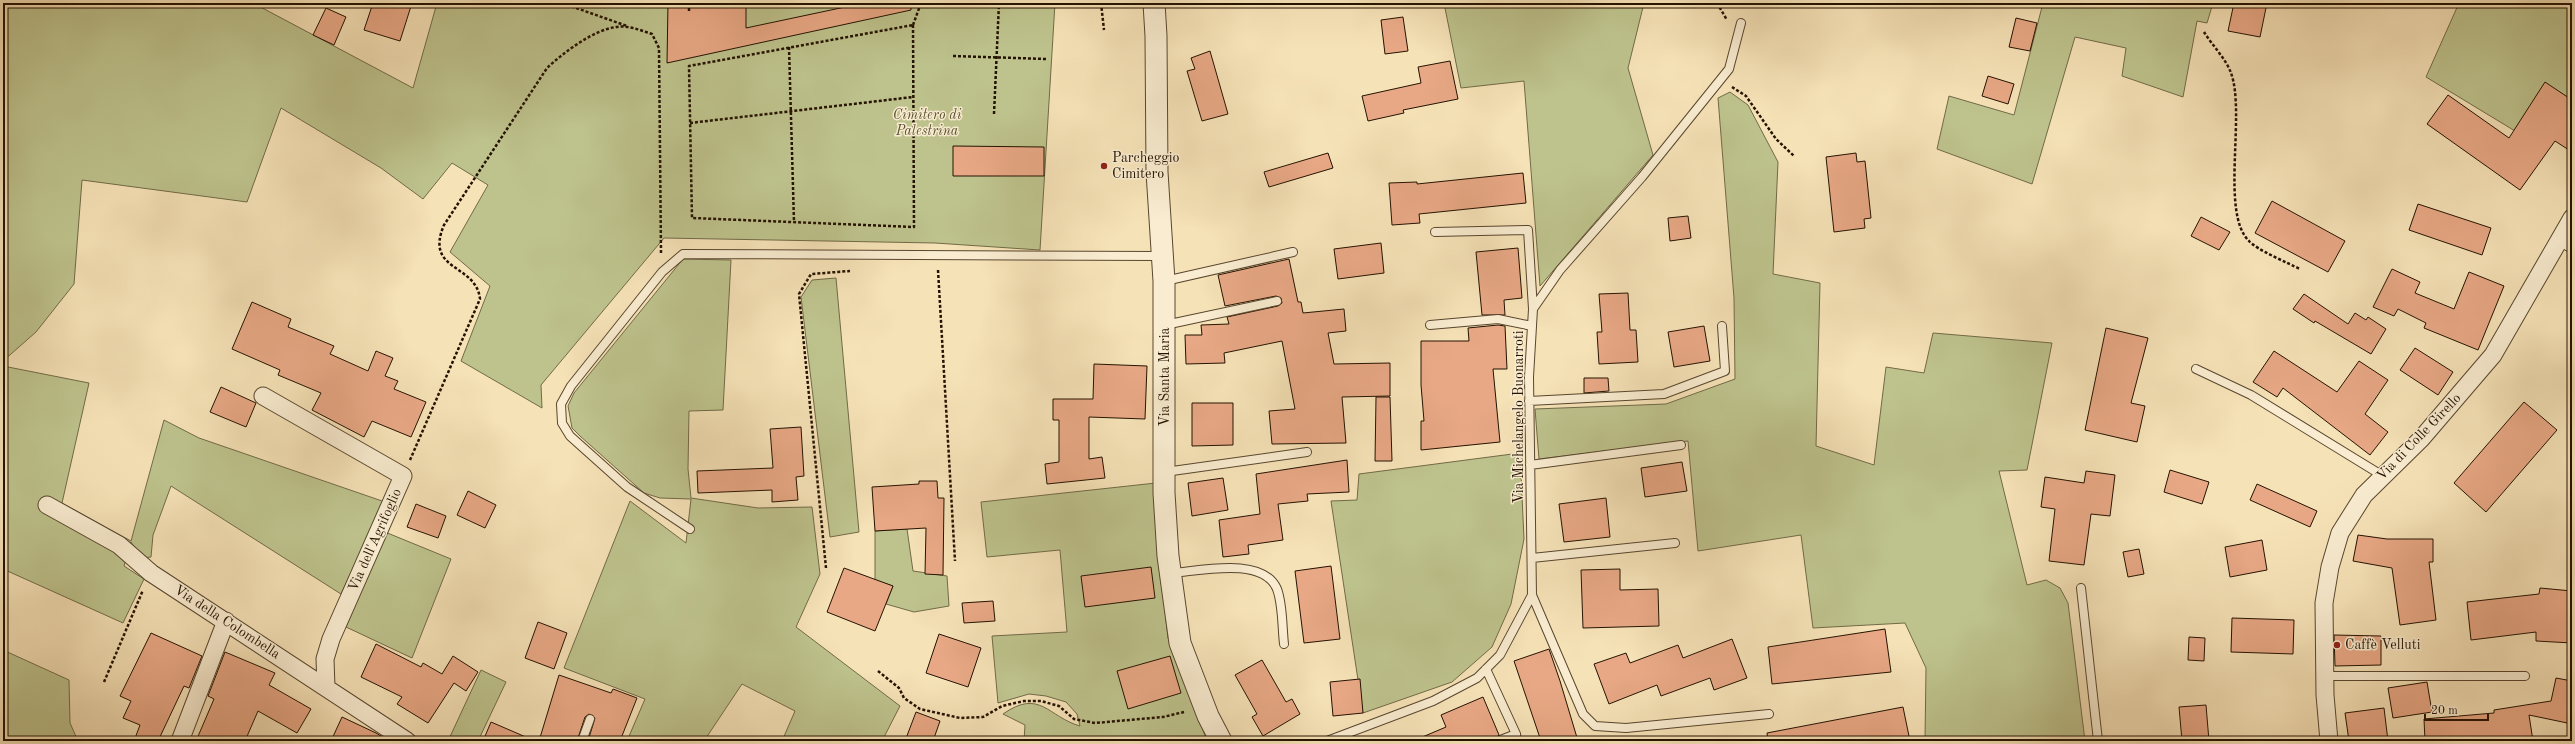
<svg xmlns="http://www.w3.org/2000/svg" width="2575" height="744" font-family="'Old Standard TT',serif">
  <rect width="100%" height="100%" fill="#f6e2b7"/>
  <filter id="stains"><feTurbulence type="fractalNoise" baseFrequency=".005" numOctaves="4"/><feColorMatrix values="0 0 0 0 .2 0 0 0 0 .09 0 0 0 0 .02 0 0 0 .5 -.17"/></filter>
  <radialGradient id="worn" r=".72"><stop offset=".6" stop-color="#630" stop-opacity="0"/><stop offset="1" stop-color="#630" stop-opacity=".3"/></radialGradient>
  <path fill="#bec38d" stroke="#716a47" d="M3 3H253L413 88 437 3H1055L1040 250 935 243 664 238 541 385 542 408 461 361 490 286 450 252 488 185 452 163 423 199 381 168 281 108 247 202 82 180 74 284 36 332 3 361Z
    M1444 3H1644L1628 68 1653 155 1540 286 1524 81 1461 88Z
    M2043 3H2151L2168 7 2169 3H2213L2207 23 2197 21 2183 97 2122 76 2126 48 2075 37 2032 184 1937 149 1949 96 2014 115Z
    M2459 3H2564L2572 8V100L2545 83 2515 131 2426 77Z
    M1730 92 1748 105 1778 162 1773 274 1820 283 1816 446 1874 465 1886 367 1924 373 1933 333 2052 343 2027 470 1999 471 2027 585 2046 580 2060 588 2068 603 2085 741H1925L1926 668 1905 623 1813 628 1801 535 1698 551 1688 441 1539 459 1535 409 1666 404 1735 379 1734 298 1718 98Z
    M683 259 731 260 723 410 689 411 688 469 691 498 758 508 812 507 820 574 796 627 900 706 882 741H782L795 711 742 684 704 741H627L645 699 564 668 630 501 686 543 691 499 660 498 644 493 580 436 572 428 568 406 574 393Z
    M836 278 859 532 830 537 801 297 812 280Z
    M3 366 89 383 62 503 131 541 164 420 199 438 385 502 341 594 171 486 153 535 151 557 141 558 131 542 124 566 144 579 123 623 3 569Z
    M1520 453 1524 539 1511 604 1492 647 1452 682 1363 713 1331 501 1357 500 1359 474Z
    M1156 483 1157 539 1168 638 1206 738 1204 741H1024L1025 725 1003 714C1040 688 1048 717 1080 726L1077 714 1066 702 1046 696 1029 694 998 703 992 636 1067 632 1060 550 987 557 981 502Z
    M907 529 913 571 947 576 949 606 914 612 886 604 893 586 875 580V531Z
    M385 532 451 559 412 658 346 627Z
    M3 650 69 680 70 723 78 741H3Z
    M481 670 506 682 478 741H448Z"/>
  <path fill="#e8a885" stroke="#241201" d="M373 3H412L400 41 364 30Z
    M668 3H746V28L864 3H911V10L667 63Z
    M2234 3H2267L2260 37 2228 31Z
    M326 8 346 17 334 45 313 35Z
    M1403 17 1408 51 1385 54 1381 20Z
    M2016 18 2037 23 2030 51 2009 47Z
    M1210 51 1228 114 1202 121 1187 71 1195 69 1191 58Z
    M1450 61 1458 99 1403 110 1404 113 1368 121 1362 96 1421 83 1418 67Z
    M1988 76 2014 84 2008 104 1982 96Z
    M2545 82 2572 100V152L2555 141 2520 190 2427 124 2448 95 2509 138Z
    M953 146 1044 147V176H953Z
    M1328 153 1333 168 1269 187 1264 172Z
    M1856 153 1857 162 1865 161 1871 218 1864 219 1865 228 1834 232 1826 157Z
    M1523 173 1526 203 1419 214 1420 223 1392 225 1389 183 1417 182V184Z
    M2272 201 2345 241 2328 272 2255 233Z
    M2418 204 2491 228 2482 255 2409 230Z
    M1688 216 1691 238 1670 241 1668 218Z
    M2201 217 2230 232 2219 250 2191 236Z
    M1381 243 1384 273 1338 279 1334 249Z
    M1518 248 1522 298 1504 300 1505 315H1482L1476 252Z
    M1289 259 1298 302H1301L1303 313 1344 309 1346 331 1328 333 1334 364 1390 363V396L1342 397 1346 443 1272 444 1269 411 1295 409 1282 341 1224 353 1225 363 1186 364 1185 335H1202L1201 325 1229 324 1227 317 1278 306 1282 303 1281 298 1276 296 1225 306 1218 275Z
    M2392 269 2420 282 2415 293 2454 309 2469 272 2504 286 2478 350 2424 328 2426 323 2398 309 2394 316 2373 307Z
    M1628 293 1630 330H1636L1638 362 1599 364 1597 332H1602L1599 294Z
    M2304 294 2348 324 2355 313 2366 320 2368 317 2386 329 2371 354 2315 321 2314 323 2293 309Z
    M252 302 291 319 288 327 334 346 330 354 368 371 376 351 393 358 385 376 398 381 394 389 426 402 411 437 372 421 364 437 312 410 321 393 278 375 280 370 232 349Z
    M1498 325 1505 326 1507 369H1493L1500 442 1421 450V421H1424L1421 385V341H1469L1468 328Z
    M1704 326 1710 361 1674 367 1668 332Z
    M2106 328 2148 338 2131 403 2145 406 2137 442 2085 430Z
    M2415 348 2453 372 2438 395 2400 370Z
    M2274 351 2337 392 2359 361 2388 380 2365 414 2388 432 2370 455 2283 388 2277 397 2253 382Z
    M1094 364 1147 366 1145 419 1089 417V459L1102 457 1105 478 1047 484 1045 464 1059 462V420H1053V399H1093Z
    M1584 378H1608L1609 391 1584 393Z
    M221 387 256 403 246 427 210 412Z
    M1376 397H1390L1392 461H1375Z
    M2524 402 2557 430 2486 512 2454 483Z
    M1192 403H1233V445L1192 446Z
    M801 427 804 476 796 477 798 500 772 502V490L698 493 697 471 773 468 770 429Z
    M1347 460 1349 492 1307 494 1308 501 1278 504 1283 540 1248 545 1249 554 1223 557 1219 520 1260 514 1256 474Z
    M1682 462 1687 491 1645 497 1641 468Z
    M2170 470 2209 482 2202 504 2164 492Z
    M2086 471 2115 475 2110 516 2091 514 2084 565 2049 561 2055 509 2041 507 2045 477 2084 483Z
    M1223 478 1228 510 1192 516 1188 483Z
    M919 481H937L938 498H944L943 575 925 574 926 528 875 531 872 487 919 484Z
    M2257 484 2317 511 2310 527 2250 500Z
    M468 491 496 505 485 528 457 515Z
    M1606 498 1610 537 1564 542 1559 504Z
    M416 504 446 516 438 538 407 527Z
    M2358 535 2387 539H2433V562H2429L2436 620 2400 625 2392 568 2353 561Z
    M2262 540 2267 570 2230 577 2225 547Z
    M2139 549 2144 574 2128 577 2123 552Z
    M1331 566 1340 639 1304 643 1295 571Z
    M1151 567 1155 598 1085 607 1081 576Z
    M844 568 893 586 875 631 827 612Z
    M1620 569V590L1658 589 1659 626 1583 628 1581 570Z
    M2540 588 2572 591V643L2536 641V632L2471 640 2467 602 2539 594Z
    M993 601 995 621 964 623 962 603Z
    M2232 618 2294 620 2293 654 2231 652Z
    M538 622 567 633 554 669 525 658Z
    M1885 629 1891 672 1772 684 1768 647Z
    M151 633 202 656 189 688 184 686 158 741H134L140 725 123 718 131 701 120 696Z
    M939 634 981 648 968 687 926 673Z
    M2334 635 2381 636V665L2335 666Z
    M2189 637 2205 638 2204 661 2188 660Z
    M1732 639 1747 678 1714 690 1710 678 1661 696 1657 685 1609 704 1594 664 1626 653 1630 663 1678 645 1683 658Z
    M376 644 421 667 423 663 442 674 453 656 478 672 466 691 454 683 428 723 397 704 402 697 361 677Z
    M1549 649 1560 681 1578 741H1541L1514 661Z
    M225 652 275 673 269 685 311 709 297 733 258 711 245 741H196L214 699 208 696Z
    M1170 656 1181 693 1128 709 1117 671Z
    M1262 660 1286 702 1292 699 1300 714 1263 736 1252 717 1257 714 1235 675Z
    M559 675 611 693 613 689 637 698 620 741H588L595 718 589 714 585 717 577 741H539Z
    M2556 678 2572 681V724L2529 715 2533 741H2425L2424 719 2494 713V710L2551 701Z
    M1360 679 1363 713 1333 716 1330 682Z
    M2427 682 2432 712 2393 718 2388 688Z
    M1483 697 1499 735 1493 741H1413L1446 727 1441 715Z
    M2206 705 2209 741H2182L2179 707Z
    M1903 707 1910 741H1768L1767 733Z
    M2384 708 2388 741H2349L2345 713Z
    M916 712 940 721 933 741H905Z
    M342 717 376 733 389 741H331Z
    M491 722 535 741H483Z"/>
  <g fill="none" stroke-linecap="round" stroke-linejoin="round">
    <defs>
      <path id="service" d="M1435 232 1528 230 1533 309
        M2559 241 2572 249
        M1165 281 1293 252
        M1165 325 1277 301
        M1430 325 1498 319 1532 326
        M2196 369 2251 395 2383 476
        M1529 401 1664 394 1725 371 1722 326
        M1530 465 1681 445
        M1165 472 1307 452
        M690 529 627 487 570 436 562 423 561 404 571 386 662 272 683 254 1161 256
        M1532 558 1675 543
        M1172 573C1200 571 1263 556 1277 589 1283 605 1282 627 1284 644
        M2081 588 2098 741
        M1532 595 1583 714 1595 726 1626 728 1769 714
        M1486 669 1516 734 1517 741
        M2324 676H2525
        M582 741 590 719
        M1327 741 1433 701 1477 678 1500 655 1532 595 1529 377 1533 309 1560 270 1642 177 1729 69 1741 23
        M1498 741 1516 734"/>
      <path id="minor" d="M263 396 403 476 331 639 325 659 326 687
        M47 505 119 545 151 573 407 741
        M180 741 226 621
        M2329 741 2325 695 2324 603 2330 567 2340 533 2364 495 2421 439 2493 355 2572 218"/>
      <path id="tertiary" d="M1154 3 1156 36 1157 172 1164 281V493L1168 556 1180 643 1208 716 1221 741"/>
    </defs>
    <use href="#service" stroke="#58462e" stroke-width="10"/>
    <use href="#minor" stroke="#58462e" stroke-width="19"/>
    <use href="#tertiary" stroke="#58462e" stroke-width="23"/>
    <path stroke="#241201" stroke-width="2.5" stroke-dasharray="3 2" stroke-linecap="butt" d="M562 3 627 26
      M1101 3 1104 30
      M1717 3 1727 20
      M689 11V3
      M913 25 914 227 692 218 689 66Z
      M913 25 921 3
      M2204 32C2212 45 2226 59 2231 73 2246 114 2220 213 2249 241 2257 250 2288 263 2300 269
      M789 47 794 222
      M953 56 1046 59
      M1732 87 1746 96 1776 139 1794 156
      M994 114 999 3
      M690 123 913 97
      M938 270 955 561
      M410 460 480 299C476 263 424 272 444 225L547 68C563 53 593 30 616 27 628 25 640 30 652 34L659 48 661 253
      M826 568 799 294 811 274 850 271
      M878 671 899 688 904 698 920 709 960 718 983 717 1002 706 1024 701H1041L1059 706 1074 719 1095 723 1163 717 1184 712
      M104 682 143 590"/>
    <use href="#service" stroke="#f9ecd0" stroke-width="8"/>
    <use href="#minor" stroke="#f9ecd0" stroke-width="17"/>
    <use href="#tertiary" stroke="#f9ecd0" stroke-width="21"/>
  </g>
  <g fill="#8f2418" stroke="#f9ecd0" stroke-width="1.5">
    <circle cx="1104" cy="166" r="4"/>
    <circle cx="2337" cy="645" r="4"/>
  </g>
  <g text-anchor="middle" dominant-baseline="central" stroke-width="3" stroke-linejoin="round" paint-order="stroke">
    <g font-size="14" font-style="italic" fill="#5a5032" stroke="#f9ecd0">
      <text x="927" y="115">Cimitero di<tspan x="927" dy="16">Palestrina</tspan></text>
    </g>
    <g font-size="14" fill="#241201" stroke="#f9ecd0" text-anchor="start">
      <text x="1112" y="158">Parcheggio<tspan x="1112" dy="16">Cimitero</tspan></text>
      <text x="2345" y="645">Caffè Velluti</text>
    </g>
    <g font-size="14" fill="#241201" stroke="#f9ecd0">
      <text transform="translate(1165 377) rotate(-90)">Via Santa Maria</text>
      <text transform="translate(1519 417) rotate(-90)">Via Michelangelo Buonarroti</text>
      <text transform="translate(2419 437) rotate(-46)">Via di Colle Girello</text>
      <text transform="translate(375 540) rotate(-66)">Via dell'Agrifoglio</text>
      <text transform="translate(227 622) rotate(33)">Via della Colombella</text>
    </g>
  </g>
  <rect width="2575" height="744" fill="none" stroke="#f6e2b7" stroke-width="16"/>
  <rect x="4" y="4" width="2567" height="736" fill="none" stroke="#241201" stroke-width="2"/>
  <rect x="8" y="8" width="2559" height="728" fill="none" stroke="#241201"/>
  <path d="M2425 714v6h63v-6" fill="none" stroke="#241201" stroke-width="2"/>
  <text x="2431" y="714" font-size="12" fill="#241201" stroke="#f9ecd0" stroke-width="3" paint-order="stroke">20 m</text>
  <rect width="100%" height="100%" filter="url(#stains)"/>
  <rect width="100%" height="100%" fill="url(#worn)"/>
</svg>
